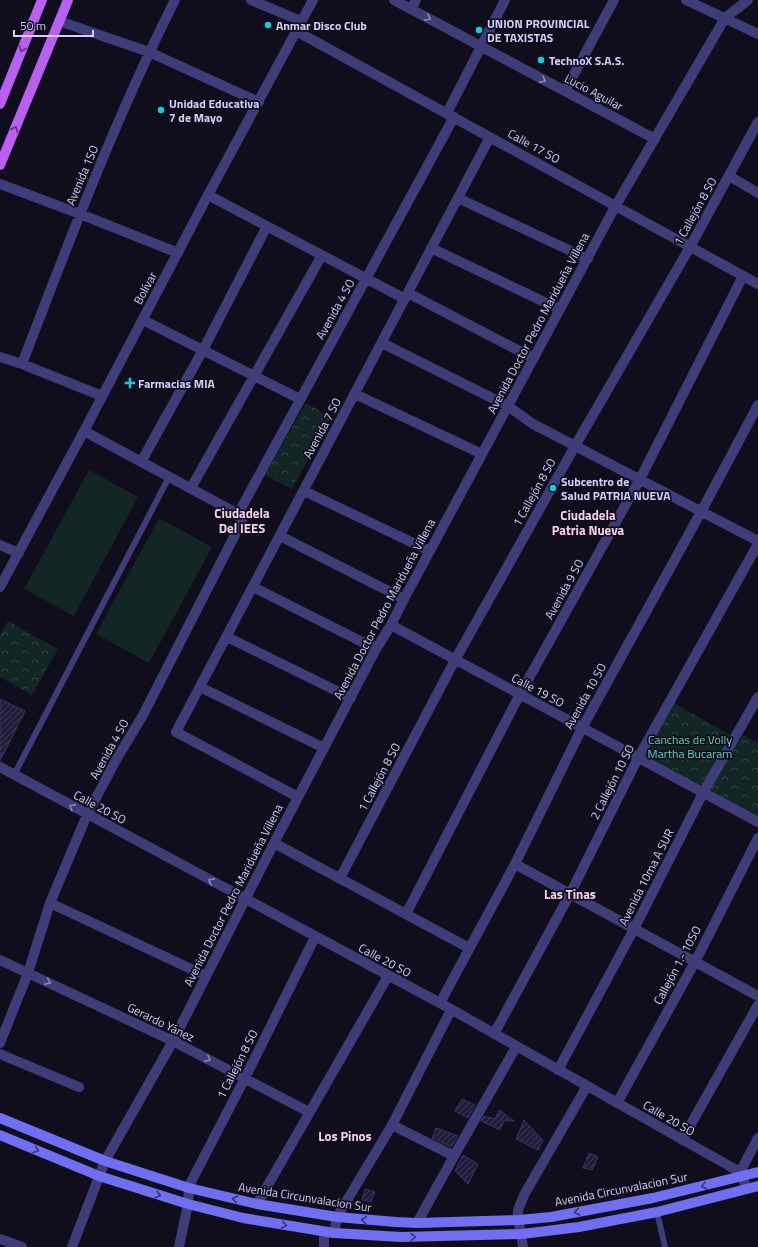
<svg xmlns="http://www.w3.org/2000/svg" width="758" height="1247" font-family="'Titillium Web',sans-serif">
  <defs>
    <pattern id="park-crowns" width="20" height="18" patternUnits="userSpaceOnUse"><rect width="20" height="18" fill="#112625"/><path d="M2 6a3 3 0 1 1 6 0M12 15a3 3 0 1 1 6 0" fill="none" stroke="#334446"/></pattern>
    <pattern id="building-hatch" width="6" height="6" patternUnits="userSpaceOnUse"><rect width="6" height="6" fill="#221c3c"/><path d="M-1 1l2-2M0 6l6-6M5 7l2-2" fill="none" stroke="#413c59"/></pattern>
  </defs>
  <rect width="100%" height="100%" fill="#100e1d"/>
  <path fill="url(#park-crowns)" d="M306 403 331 417 292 489 265 475Z
    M8 621 58 649 32 695 0 677V635Z
    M674 703 732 736 702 787 645 757Z
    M743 735 758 743V817L709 791Z"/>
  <path fill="#112625" d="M89 470 138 497 74 616 24 589Z
    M159 518 212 547 149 663 96 634Z"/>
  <path fill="url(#building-hatch)" stroke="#3a3066" d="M0 699 25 711 0 761Z
    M462 1099 475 1105 468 1118 455 1111Z
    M499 1110 514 1121H504L500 1130 481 1121 484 1116 495 1119Z
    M524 1120 543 1140 538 1150 516 1139Z
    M436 1128 458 1136 451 1147 432 1138Z
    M589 1153 598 1157 592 1170 583 1168Z
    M463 1155 478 1164 468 1184 455 1171Z
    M365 1189 375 1192 371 1202 362 1200Z"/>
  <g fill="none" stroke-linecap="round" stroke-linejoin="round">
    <path stroke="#3f3d78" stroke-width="6" d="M14 775 169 477
      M657 1212 665 1247"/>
    <path stroke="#3f3d78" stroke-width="10" d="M251 0 301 21
      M394 0 655 139
      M686 0 758 34
      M411 9 416 0
      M59 21 149 52 259 102
      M296 31 758 284
      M565 91 614 0
      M447 113 505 0
      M729 176 758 193
      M0 184 80 214 178 253
      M208 195 405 299
      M458 198 588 259
      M431 248 559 309
      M408 293 533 358
      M143 320 300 399
      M382 343 508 406 533 424 758 541
      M0 357 22 364 102 396
      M22 364C69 241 116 117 175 0
      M355 394 482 454
      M141 462 203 350 267 226
      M191 488 322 255
      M304 491 430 551
      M238 514 454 117
      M280 536 404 599
      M0 545 19 553
      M253 587 376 649
      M391 625 758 822
      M227 637 351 698
      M200 687 324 748
      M0 767 440 1003 740 1172 747 1189
      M298 797 176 732 490 137
      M274 843 469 948
      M515 864 758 996
      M340 878 455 660 575 446 690 247 758 122
      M50 903 206 976
      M406 914 520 694 640 479 743 276
      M0 960 173 1041 309 1112
      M440 1003 515 864 582 728 701 512 758 405
      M494 1034 570 894 638 758 758 544
      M0 1043 28 973 50 903 87 815 116 760 143 715 242 521 238 514 84 431
      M0 1054 79 1087
      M558 1070 634 929 703 793 758 697
      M617 1103 695 962 758 838
      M392 1125 454 1156
      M682 1140 758 1005
      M740 1172 758 1138
      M257 1204 388 976
      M417 1223 454 1156 516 1047
      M334 1233 337 1217 392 1125 451 1010
      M0 1239 22 1247
      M72 1247 105 1161 173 1041 274 843 376 649 391 625 404 599 616 205 725 18 748 0
      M179 1247 188 1204 189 1188 191 1182 245 1078 315 937
      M324 1247V1232
      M523 1247C522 1237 517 1220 518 1211 519 1206 522 1201 524 1195L587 1086"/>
    <path stroke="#3f3d78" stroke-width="10" d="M0 587 84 431 208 195 313 0"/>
    <path stroke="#716ff1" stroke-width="10" d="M0 1118 105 1161 189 1188 257 1204 337 1217 396 1222 417 1223 519 1220 551 1217 653 1198 758 1172
      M0 1135 99 1176 188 1204 243 1218 334 1233 401 1237 522 1234 579 1227 657 1212 758 1186"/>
    <path stroke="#b960f0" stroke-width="10" d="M0 104 42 0
      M0 165 68 0"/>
  </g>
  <defs><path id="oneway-chevron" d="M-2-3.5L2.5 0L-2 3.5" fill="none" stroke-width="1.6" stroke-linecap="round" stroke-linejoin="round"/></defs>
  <g stroke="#8986b9">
    <use href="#oneway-chevron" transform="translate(428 18) rotate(28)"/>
    <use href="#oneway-chevron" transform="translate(543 80) rotate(28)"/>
    <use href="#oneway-chevron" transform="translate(72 807) rotate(-151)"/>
    <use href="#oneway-chevron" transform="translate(211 881) rotate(-152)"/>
    <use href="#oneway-chevron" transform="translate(48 982) rotate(25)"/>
    <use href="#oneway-chevron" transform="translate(208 1059) rotate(27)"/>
  </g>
  <g stroke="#5c337c">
    <use href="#oneway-chevron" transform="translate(22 49) rotate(112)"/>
    <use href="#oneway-chevron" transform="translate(15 129) rotate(-68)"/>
  </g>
  <g stroke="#373572">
    <use href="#oneway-chevron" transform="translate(36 1150) rotate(22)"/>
    <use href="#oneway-chevron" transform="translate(704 1186) rotate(166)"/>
    <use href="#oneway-chevron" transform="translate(158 1195) rotate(18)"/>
    <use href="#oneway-chevron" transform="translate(235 1199) rotate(-168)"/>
    <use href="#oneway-chevron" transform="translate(577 1212) rotate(169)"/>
    <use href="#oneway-chevron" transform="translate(364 1220) rotate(-175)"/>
    <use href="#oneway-chevron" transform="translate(284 1225) rotate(10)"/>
    <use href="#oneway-chevron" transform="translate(413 1237) rotate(-2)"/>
  </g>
  <g fill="#16cddf" stroke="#100e1d" stroke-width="1.5">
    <circle cx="268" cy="25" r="4"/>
    <circle cx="479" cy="30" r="4"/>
    <circle cx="541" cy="60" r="4"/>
    <circle cx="161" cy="110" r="4"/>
    <path d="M128 377h4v4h4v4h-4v4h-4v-4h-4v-4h4z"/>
    <circle cx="553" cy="488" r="4"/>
  </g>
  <g text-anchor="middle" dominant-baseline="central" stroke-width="3.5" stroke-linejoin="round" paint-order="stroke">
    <g font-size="12" font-weight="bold" fill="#d3cefa" stroke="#100e1d" text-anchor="start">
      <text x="487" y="23">UNION PROVINCIAL<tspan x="487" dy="14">DE TAXISTAS</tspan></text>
      <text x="276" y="25">Anmar Disco Club</text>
      <text x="549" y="60">TechnoX S.A.S.</text>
      <text x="169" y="103">Unidad Educativa<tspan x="169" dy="14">7 de Mayo</tspan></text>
      <text x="138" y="383">Farmacias MIA</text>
      <text x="561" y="481">Subcentro de<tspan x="561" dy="14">Salud PATRIA NUEVA</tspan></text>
    </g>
    <g font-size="12" fill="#d3cefa" stroke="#100e1d">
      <text transform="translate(594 92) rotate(28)">Lucio Aguilar</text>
      <text transform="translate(534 146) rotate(29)">Calle 17 SO</text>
      <text transform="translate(82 175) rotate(-67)">Avenida 1SO</text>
      <text transform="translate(695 211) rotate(-61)">1 Callejón 8 SO</text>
      <text transform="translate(145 288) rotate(-62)">Bolívar</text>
      <text transform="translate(335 309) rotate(-61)">Avenida 4 SO</text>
      <text transform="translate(538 323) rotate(-62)">Avenida Doctor Pedro Maridueña Villena</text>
      <text transform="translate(322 428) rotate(-62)">Avenida 7 SO</text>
      <text transform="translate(534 492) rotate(-61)">1 Callejón 8 SO</text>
      <text transform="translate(564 589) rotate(-61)">Avenida 9 SO</text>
      <text transform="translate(384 609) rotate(-62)">Avenida Doctor Pedro Maridueña Villena</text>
      <text transform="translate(538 690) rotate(28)">Calle 19 SO</text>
      <text transform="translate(585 696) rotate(-61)">Avenida 10 SO</text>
      <text transform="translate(109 749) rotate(-61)">Avenida 4 SO</text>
      <text transform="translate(379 777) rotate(-62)">1 Callejón 8 SO</text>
      <text transform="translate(612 782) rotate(-63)">2 Callejón 10 SO</text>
      <text transform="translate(100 807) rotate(28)">Calle 20 SO</text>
      <text transform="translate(646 877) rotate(-63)">Avenida 10ma A SUR</text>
      <text transform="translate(233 895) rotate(-63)">Avenida Doctor Pedro Maridueña Villena</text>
      <text transform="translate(385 960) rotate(28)">Calle 20 SO</text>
      <text transform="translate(677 965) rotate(-62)">Callejón 1.- 10SO</text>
      <text transform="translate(161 1022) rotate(26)">Gerardo Yánez</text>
      <text transform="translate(237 1064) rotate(-63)">1 Callejón 8 SO</text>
      <text transform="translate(669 1118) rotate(30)">Calle 20 SO</text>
      <text transform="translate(621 1189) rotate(-11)">Avenida Circunvalacion Sur</text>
      <text transform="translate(305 1197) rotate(9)">Avenida Circunvalacion Sur</text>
    </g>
    <g font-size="12" fill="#62d2b5" stroke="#100e1d">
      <text x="690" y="739">Canchas de Volly<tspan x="690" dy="14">Martha Bucaram</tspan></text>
    </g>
    <g font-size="13" font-weight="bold" fill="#fad0eb" stroke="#100e1d">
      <text x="242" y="513">Ciudadela<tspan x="242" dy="15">Del IEES</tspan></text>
      <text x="588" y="515">Ciudadela<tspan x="588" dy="15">Patria Nueva</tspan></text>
      <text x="570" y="894">Las Tinas</text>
      <text x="345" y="1136">Los Pinos</text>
    </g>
  </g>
  <path d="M14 30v6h79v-6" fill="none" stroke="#d3cefa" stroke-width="2"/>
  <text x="20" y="30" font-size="12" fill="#d3cefa" stroke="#100e1d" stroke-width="3" paint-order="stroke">50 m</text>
</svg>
